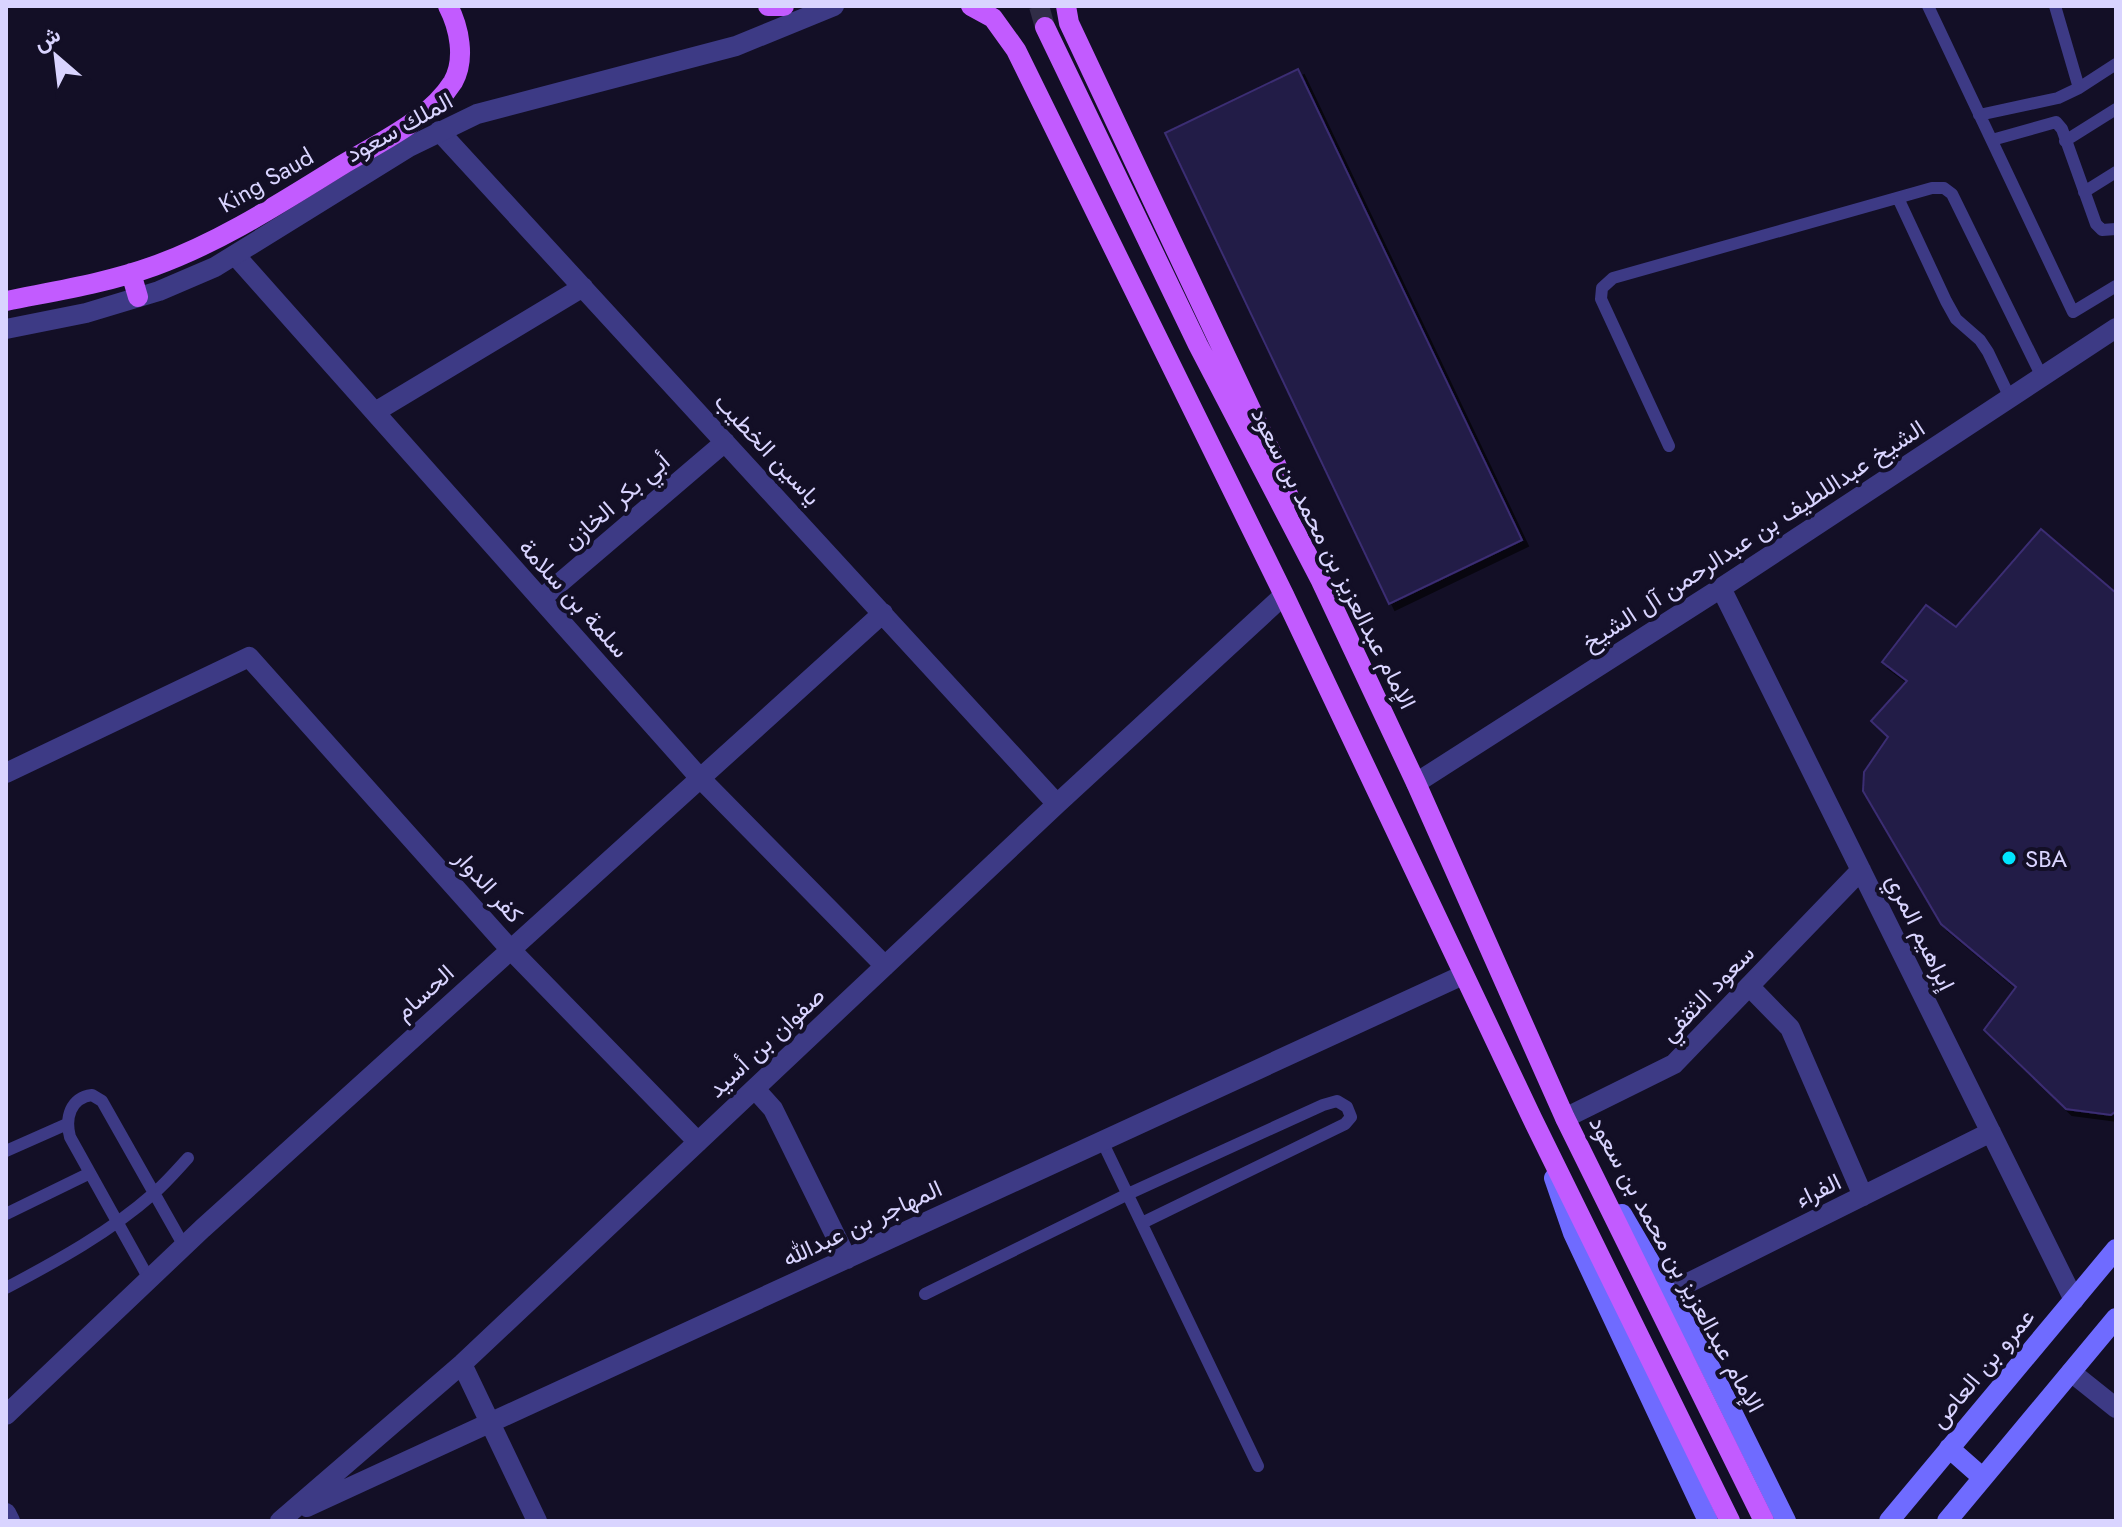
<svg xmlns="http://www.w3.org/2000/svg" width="2122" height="1527" font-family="Jost,Vazirmatn,sans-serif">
  <defs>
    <filter id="shadow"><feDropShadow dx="6" dy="6" stdDeviation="0" flood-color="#0009"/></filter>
  </defs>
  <rect width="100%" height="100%" fill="#130f26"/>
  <path fill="#241b47" stroke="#3b2d73" stroke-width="2" filter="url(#shadow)" d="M1298 69 1522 540 1389 604 1165 133Z
    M2041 529 2116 593V1111L2111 1115 2066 1109 1984 1030 2016 987 1941 924 1863 791 1864 772 1888 737 1871 721 1907 681 1882 662 1926 605 1956 627Z"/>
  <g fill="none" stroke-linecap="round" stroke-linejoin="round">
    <path stroke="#312d47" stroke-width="20" stroke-dasharray="20 10" stroke-linecap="butt" d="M1039 6 1045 27"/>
    <path stroke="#3d3a85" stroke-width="12" d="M1928 6 2073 312 2116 286
      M2055 6 2079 88
      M1979 115 2058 98 2079 88 2116 64
      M1992 140 2056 122 2062 129 2096 224 2102 230 2116 229
      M2065 141 2116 109
      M2084 192 2116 172
      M1898 198 1946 301 1956 319 1980 340 1988 352 2010 398
      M1669 446 1601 299 1602 288 1613 278 1932 188H1944L1952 194 2042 377
      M1102 1141 1258 1466
      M6 1151 67 1124
      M6 1214 90 1173
      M149 1279 70 1137C65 1118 70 1098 92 1095L102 1101 184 1246
      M6 1288C57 1261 110 1232 153 1194 166 1183 177 1170 188 1158
      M925 1294 1128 1194 1323 1105 1337 1101 1347 1107 1351 1117 1345 1124 1142 1223"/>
    <path stroke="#3d3a85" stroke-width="20" d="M439 131 1057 804
      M235 255 699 777 885 966
      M375 412 583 287
      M1721 588 2074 1300
      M541 599 725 442
      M6 773 249 657 510 949 698 1142
      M1416 783 1721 588 2116 328
      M1749 986 1790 1028 1863 1196
      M755 1089 773 1109 847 1259
      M1565 1118 1674 1064 1861 870
      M1668 1293 1991 1132
      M462 1364 537 1521
      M2071 1372 2116 1408
      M6 1415 202 1229 883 613
      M307 1507 1463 975
      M280 1521 462 1364 1057 804 1284 595"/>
    <path stroke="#3d3a85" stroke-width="20" d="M6 329 86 313 159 291 215 267 409 147 477 114 736 46 834 6
      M6 1513 10 1521"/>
    <path stroke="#6f6bff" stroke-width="20" d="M1554 1178 1573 1233 1708 1521
      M1622 1214 1702 1351 1786 1521
      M1949 1448 1983 1478
      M1889 1521 2116 1249
      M1947 1521 2116 1318"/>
    <path stroke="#c25bff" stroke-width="20" d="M768 6H784
      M971 6 993 18 1016 50 1284 595 1532 1118 1730 1521
      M1066 6 1069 23 1271 452 1291 502
      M1045 27 1198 345 1321 581 1416 783 1565 1118 1764 1521
      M131 273 138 297
      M6 301C55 291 107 283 154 266 221 242 282 202 342 165 380 142 429 120 453 82 466 59 459 27 448 6"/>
  </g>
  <circle fill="#00e5ff" stroke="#130f26" stroke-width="3" cx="2009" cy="858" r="8"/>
  <g text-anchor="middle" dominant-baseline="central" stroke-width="8" stroke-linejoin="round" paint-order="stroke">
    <g font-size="24" fill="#d9d4ff" stroke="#130f26">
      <text transform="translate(399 127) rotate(-29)">الملك سعود</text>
      <text transform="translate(266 180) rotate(-30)">King Saud</text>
      <text transform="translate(768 449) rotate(47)">ياسين الخطيب</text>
      <text transform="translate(616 501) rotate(-41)">أبي بكر الخازن</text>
      <text transform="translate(1753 535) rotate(-33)">الشيخ عبداللطيف بن عبدالرحمن آل الشيخ</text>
      <text transform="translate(1334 558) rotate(63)">الإمام عبدالعزيز بن محمد بن سعود</text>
      <text transform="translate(574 598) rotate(48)">سلمة بن سلامة</text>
      <text transform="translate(489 886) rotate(48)">كفر الدوار</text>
      <text transform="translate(1921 932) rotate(64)">إبراهيم المري</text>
      <text transform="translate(424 992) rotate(-42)">الحسام</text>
      <text transform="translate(1707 993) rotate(-46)">سعود الثقفي</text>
      <text transform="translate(766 1042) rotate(-43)">صفوان بن أسيد</text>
      <text transform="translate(1818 1190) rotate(-26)">الفراء</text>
      <text transform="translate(862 1223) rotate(-25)">المهاجر بن عبدالله</text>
      <text transform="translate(1677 1264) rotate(61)">الإمام عبدالعزيز بن محمد بن سعود</text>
      <text transform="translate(1982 1368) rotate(-50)">عمرو بن العاص</text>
    </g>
    <g font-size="24" fill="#d9d4ff" stroke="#130f26" text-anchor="start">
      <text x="2025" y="858">SBA</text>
    </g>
  </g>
  <rect width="2122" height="1527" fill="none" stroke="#d9d4ff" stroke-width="16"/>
  <g transform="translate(56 56) rotate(332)" stroke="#130f26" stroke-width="6" paint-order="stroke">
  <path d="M0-6L14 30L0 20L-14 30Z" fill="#d9d4ff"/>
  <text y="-12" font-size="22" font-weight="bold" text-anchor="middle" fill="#d9d4ff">ش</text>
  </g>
</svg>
